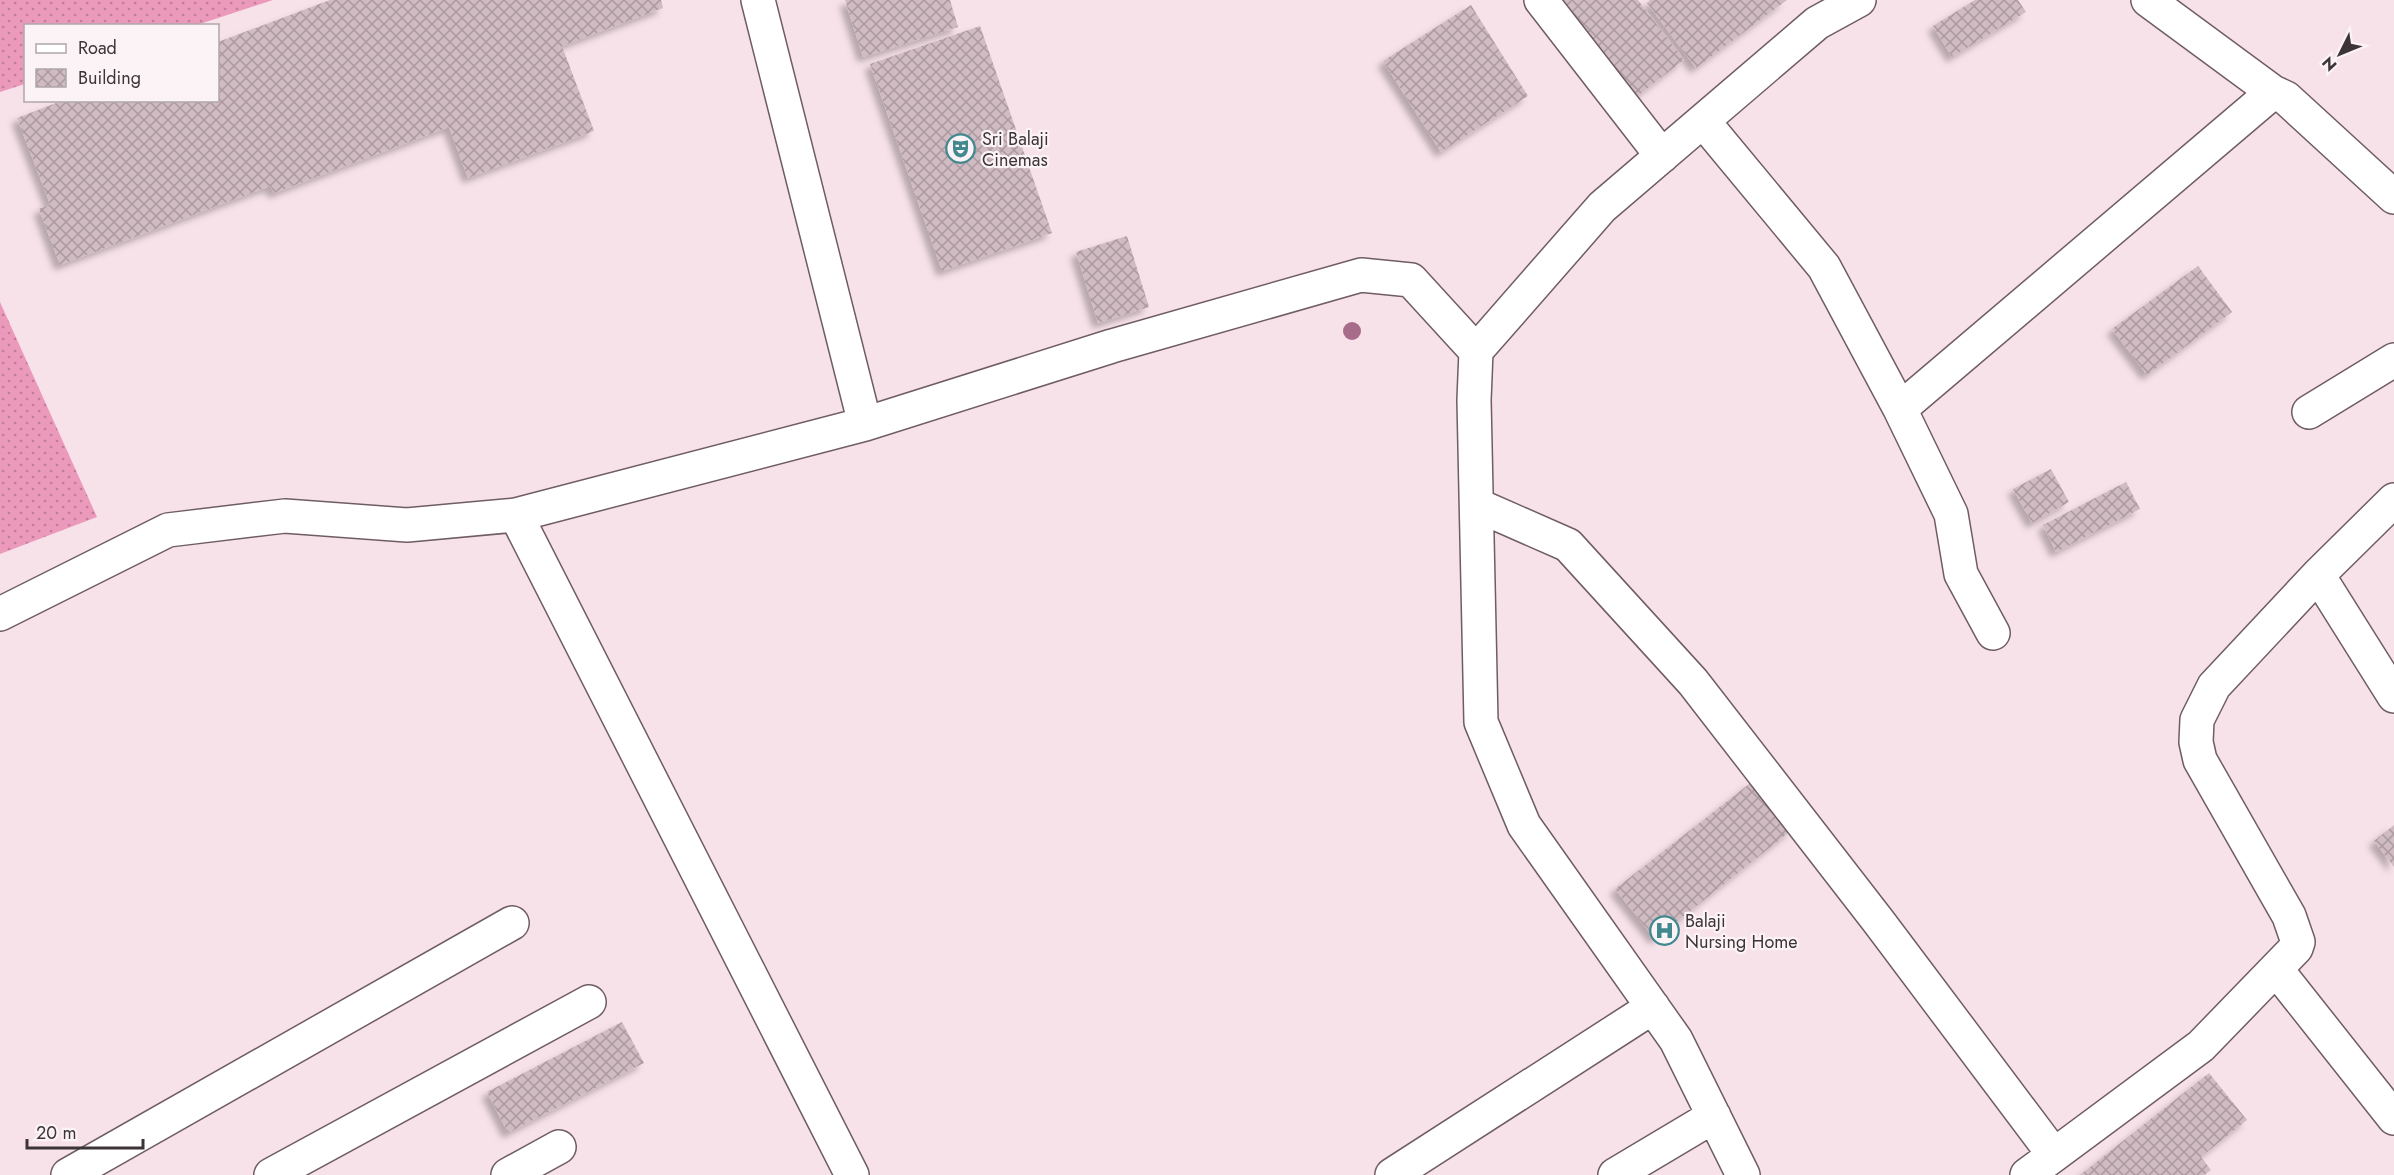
<svg xmlns="http://www.w3.org/2000/svg" width="2394" height="1175" font-family="Jost,sans-serif">
  <defs>
    <pattern id="grass-dots" width="8" height="8" patternUnits="userSpaceOnUse" patternTransform="scale(1.5)"><rect width="8" height="8" fill="#ec9abb"/><path d="M2 2h.1M6 6h.1" fill="none" stroke="#c07e99" stroke-width="1.8" stroke-linecap="round"/></pattern>
    <pattern id="building-cross-hatch" width="8" height="8" patternUnits="userSpaceOnUse" patternTransform="scale(1.5)"><rect width="8" height="8" fill="#d0bbc3"/><path d="M0 0l8 8M0 8l8-8" fill="none" stroke="#aa999f"/></pattern>
    <filter id="shadow"><feDropShadow dx="-5.5" dy="5.5" stdDeviation="3" flood-color="#0004"/></filter>
  </defs>
  <rect width="100%" height="100%" fill="#f8e2ea"/>
  <path fill="url(#grass-dots)" d="M0 0H273L197 25 26 26 25 84 0 92Z
    M0 302 97 517 0 554Z"/>
  <path fill="url(#building-cross-hatch)" filter="url(#shadow)" d="M330 0H661L663 8 562 46 594 131 468 178 449 127 274 193 270 186 60 265 39 209 50 204 17 118 64 100H218V42Z
    M845 0H950L958 27 863 57Z
    M1547 0H1638L1684 60 1627 104Z
    M1650 0H1787L1696 68 1647 3Z
    M1975 0H2018L2026 12 1952 57 1933 26Z
    M1471 5 1528 96 1441 152 1383 61Z
    M980 26 1052 233 942 271 870 64Z
    M1127 236 1149 307 1098 323 1076 252Z
    M2198 266 2232 312 2147 375 2112 329Z
    M2051 469 2069 502 2032 523 2013 489Z
    M2126 482 2140 509 2056 552 2043 525Z
    M1753 781 1792 830 1655 939 1615 889Z
    M2394 825V867L2374 841Z
    M622 1022 644 1063 508 1133 487 1092Z
    M2209 1073 2247 1120 2201 1157 2211 1170 2204 1175H2080Z"/>
  <g fill="none" stroke-linecap="round" stroke-linejoin="round">
    <defs>
      <path id="minor" d="M758 0 865 424
        M1541 0 1662 156
        M2148 0 2273 92 2286 98 2394 197
        M1703 121 1824 267 1900 409 1951 514 1961 574 1993 633
        M1900 409 2273 92
        M2309 412 2394 360
        M1477 505 1568 545 1693 682 1879 922 2054 1155
        M516 515 852 1175
        M2318 575 2394 696
        M0 614 168 530 285 516 407 525 516 515 865 424 1112 346 1361 275 1411 280 1476 351
        M2276 969 2394 1118
        M68 1175 512 923
        M271 1175 589 1002
        M508 1175 559 1147
        M1392 1175 1653 1007
        M1615 1175 1714 1116
        M1743 1175 1676 1040 1524 825 1481 722 1474 400 1476 351 1602 207 1817 23 1859 0
        M2027 1175 2201 1046 2296 948 2298 942 2289 916 2200 760 2196 742 2197 720 2214 686 2318 575 2394 500"/>
    </defs>
    <use href="#minor" stroke="#6f5d63" stroke-width="36"/>
    <use href="#minor" stroke="#fff" stroke-width="33"/>
  </g>
  <circle fill="#a66c89" cx="1352" cy="331" r="9"/>
  <defs>
    <symbol id="theatre-ring" viewBox="-11 -11 22 22"><circle r="9.5" fill="#fcf3f6" stroke="#41888f" stroke-width="1.5"/><path d="M-5-5.5Q0-4 5-5.5V0Q5 5 0 6Q-5 5-5 0ZM-3.3-2.5H-1v1.5H-3.3ZM1-2.5H3.3v1.5H1ZM-2.8 1Q0 5.5 2.8 1Z" fill="#41888f"/></symbol>
    <symbol id="hospital-ring" viewBox="-11 -11 22 22"><circle r="9.5" fill="#fcf3f6" stroke="#41888f" stroke-width="1.5"/><path d="M-5-5h3v3.5h4V-5h3V5h-3V1.5h-4V5h-3Z" fill="#41888f"/></symbol>
  </defs>
  <g fill-rule="evenodd">
    <use href="#theatre-ring" x="944" y="132" width="33" height="33"/>
    <use href="#hospital-ring" x="1648" y="914" width="33" height="33"/>
  </g>
  <g text-anchor="middle" dominant-baseline="central" stroke-width="4.5" stroke-linejoin="round" paint-order="stroke">
    <g font-size="18" fill="#3c3437" stroke="#fcf3f6" text-anchor="start">
      <text x="982" y="139">Sri Balaji<tspan x="982" dy="21">Cinemas</tspan></text>
      <text x="1685" y="921">Balaji<tspan x="1685" dy="21">Nursing Home</tspan></text>
    </g>
  </g>
  <rect x="24" y="24" width="195" height="78" fill="#fcf3f6" stroke="#afa7aa" stroke-width="1.5"/>
  <rect x="36" y="44" width="30" height="9" fill="#ffffff" stroke="#afa7aa" stroke-width="1.5"/>
  <text x="78" y="54" font-size="18" fill="#3c3437">Road</text>
  <rect x="36" y="69" width="30" height="18" fill="url(#building-cross-hatch)" stroke="#afa7aa" stroke-width="1.5"/>
  <text x="78" y="84" font-size="18" fill="#3c3437">Building</text>
  <g transform="translate(2340 54) rotate(227)" stroke="#fcf3f6" stroke-width="4.5" paint-order="stroke">
  <path d="M0-4.5L10 22L0 15L-10 22Z" fill="#3c3437"/>
  <text y="-9" font-size="16" font-weight="bold" text-anchor="middle" fill="#3c3437">N</text>
  </g>
  <path d="M27 1139v9h116v-9" fill="none" stroke="#3c3437" stroke-width="3"/>
  <text x="36" y="1139" font-size="18" fill="#3c3437" stroke="#fcf3f6" stroke-width="4.5" paint-order="stroke">20 m</text>
</svg>
